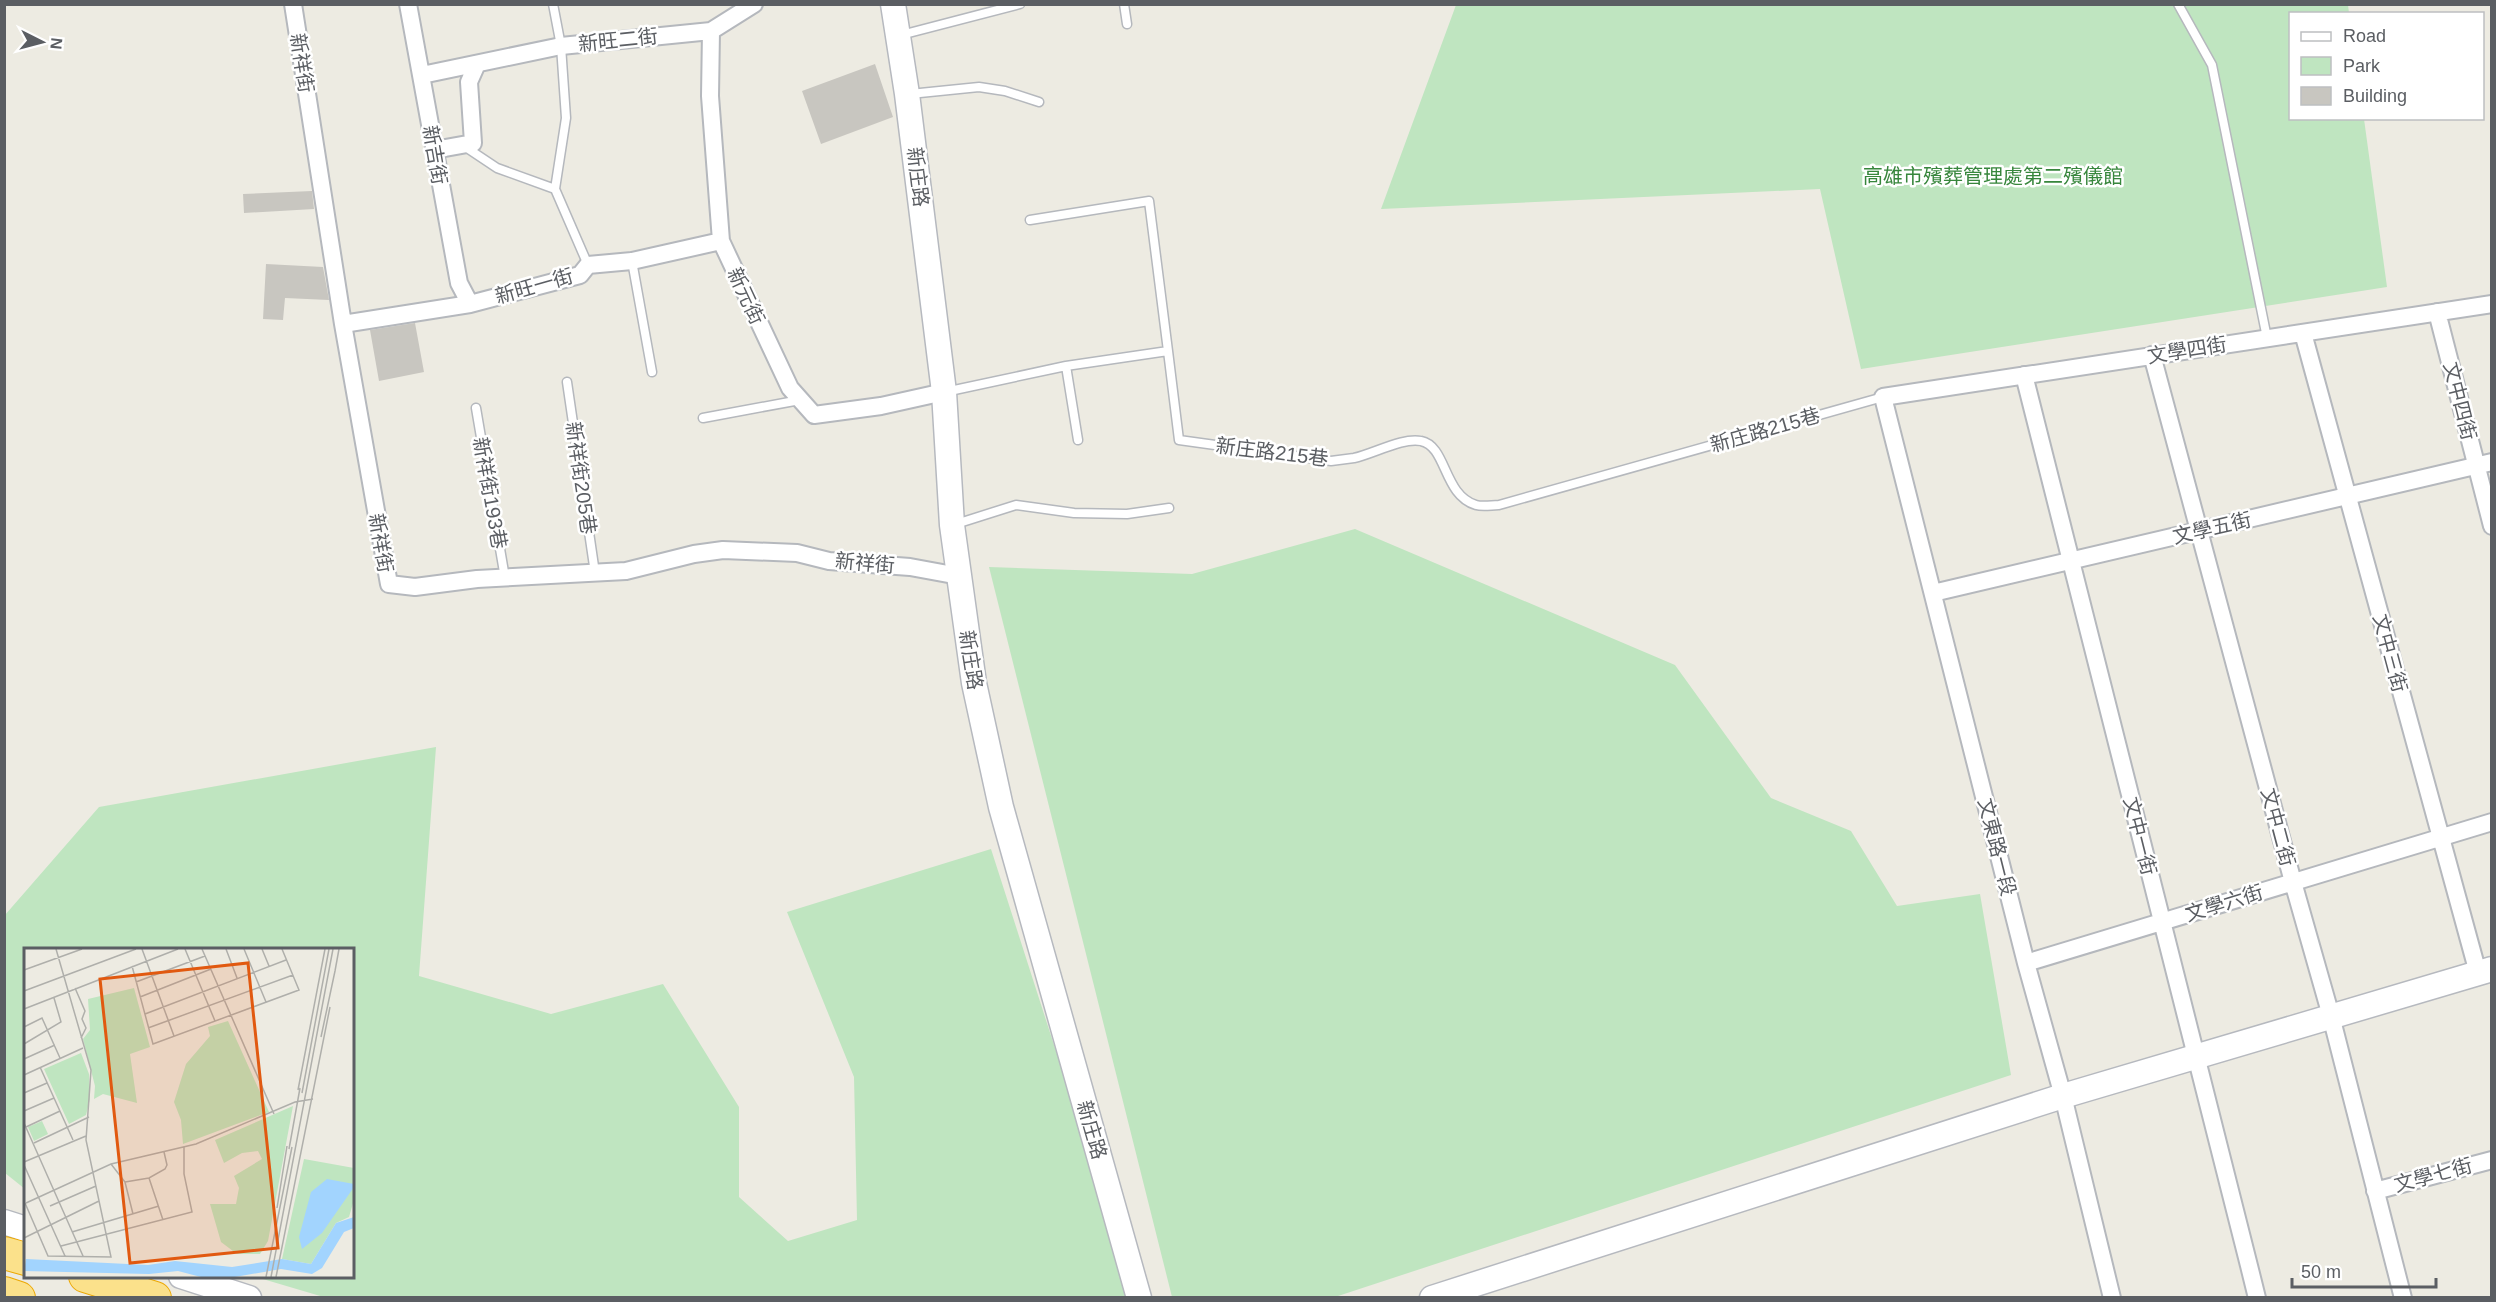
<svg xmlns="http://www.w3.org/2000/svg" width="2496" height="1302" font-family="Arial,'Noto Sans TC',sans-serif">
  <rect width="100%" height="100%" fill="#edebe2"/>
  <path fill="#bfe5c0" d="M1456 5H2348L2349 13 2290 14V118L2364 119 2387 287 1861 369 1820 189 1381 209Z
    M1355 529 1675 665 1771 798 1851 831 1897 906 1980 894 2011 1075 1335 1297H1172L989 567 1192 574Z
    M436 747 419 976 551 1014 663 984 739 1107V1197L788 1241 857 1220 854 1077 787 912 991 849 1135 1297 327 1298 256 1277 352 1276V950H26L25 1189 5 1173V915L99 807Z"/>
  <path fill="#c8c6c0" d="M875 64 893 117 821 144 802 91Z
    M312 191 314 209 244 213 243 194Z
    M266 264 323 267 329 300 285 298 283 320 263 319Z
    M415 323 424 372 379 381 370 330Z"/>
  <g fill="none" stroke-linecap="round" stroke-linejoin="round">
    <defs>
      <path id="lane" d="M553 4 561 46 566 118 555 189 588 265
        M1124 4 1127 24
        M2178 4 2212 65 2267 338
        M901 35 1020 4
        M910 94 979 87 1005 91 1039 102
        M464 146 497 168 555 189
        M1030 220 1149 201 1168 351
        M632 261 652 372
        M1066 366 1078 440
        M567 382 595 573
        M945 392 1066 366 1168 351 1179 440 1331 461C1339 460 1346 459 1354 458 1373 454 1403 437 1421 441 1447 446 1443 495 1476 505 1483 507 1492 505 1499 505L1883 397
        M476 408 505 578
        M703 418 800 400
        M956 524 1016 505 1074 513 1127 514 1169 508"/>
      <path id="street" d="M293 4 343 324 389 584 415 587 477 579 626 571 694 554 723 550 797 553 829 561 910 567 959 576
        M408 4 459 283 470 304
        M711 31 710 96 721 241 790 388 814 415 881 406 944 392
        M422 75 561 46 711 31 754 4
        M434 150 473 143 469 82 477 64
        M2437 312 2492 526
        M343 324 470 304 580 275 588 265 632 261 721 241
        M2303 333 2478 973
        M2152 355 2293 882 2331 1016 2403 1298
        M2024 375C2101 683 2181 990 2257 1298
        M1933 593 2492 462
        M2026 963 2492 822
        M2375 1191 2492 1160
        M2112 1298 2063 1096 2026 963 1883 397 2492 304"/>
      <path id="secondary" d="M893 4 907 94 944 392 952 525 974 683 1001 807 1139 1298
        M4 1222 26 1229
        M181 1276 249 1298
        M1432 1298 2063 1096 2492 969"/>
      <path id="highway" d="M4 1253 26 1259
        M85 1276 155 1298
        M4 1293 19 1298"/>
    </defs>
    <use href="#lane" stroke="#b5b8bd" stroke-width="11"/>
    <use href="#street" stroke="#b5b8bd" stroke-width="20"/>
    <use href="#secondary" stroke="#b6b9bf" stroke-width="27"/>
    <use href="#highway" stroke="#eca804" stroke-width="34"/>
    <use href="#lane" stroke="#fff" stroke-width="8"/>
    <use href="#street" stroke="#fff" stroke-width="16"/>
    <use href="#secondary" stroke="#fff" stroke-width="24"/>
    <use href="#highway" stroke="#fbe18b" stroke-width="32"/>
  </g>
  <g text-anchor="middle" dominant-baseline="central" stroke-width="5" stroke-linejoin="round" paint-order="stroke">
    <g font-size="20" fill="#5b5e63" stroke="#fff">
      <text transform="translate(618 40) rotate(-6)">新旺二街</text>
      <text transform="translate(302 63) rotate(81)">新祥街</text>
      <text transform="translate(435 155) rotate(80)">新吉街</text>
      <text transform="translate(918 177) rotate(83)">新庄路</text>
      <text transform="translate(534 286) rotate(-16)">新旺一街</text>
      <text transform="translate(746 296) rotate(65)">新元街</text>
      <text transform="translate(2187 350) rotate(-9)">文學四街</text>
      <text transform="translate(2460 401) rotate(76)">文中四街</text>
      <text transform="translate(1765 430) rotate(-16)">新庄路215巷</text>
      <text transform="translate(1272 452) rotate(7)">新庄路215巷</text>
      <text transform="translate(581 478) rotate(82)">新祥街205巷</text>
      <text transform="translate(490 493) rotate(80)">新祥街193巷</text>
      <text transform="translate(2212 528) rotate(-13)">文學五街</text>
      <text transform="translate(381 543) rotate(80)">新祥街</text>
      <text transform="translate(865 563) rotate(5)">新祥街</text>
      <text transform="translate(2390 653) rotate(75)">文中三街</text>
      <text transform="translate(971 660) rotate(81)">新庄路</text>
      <text transform="translate(2278 827) rotate(75)">文中二街</text>
      <text transform="translate(2140 836) rotate(76)">文中一街</text>
      <text transform="translate(1997 847) rotate(76)">文東路一段</text>
      <text transform="translate(2224 903) rotate(-17)">文學六街</text>
      <text transform="translate(1092 1130) rotate(74)">新庄路</text>
      <text transform="translate(2433 1175) rotate(-15)">文學七街</text>
    </g>
    <g font-size="20" fill="#37863c" stroke="#fff">
      <text x="1993" y="176">高雄市殯葬管理處第二殯儀館</text>
    </g>
  </g>
  <g transform="translate(24 948)">
    <rect width="330" height="330" fill="#edebe2"/>
    <path d="M110 40 126 99 106 106 113 155 79 146 70 151 71 138 59 91 66 82 64 51ZM204 73 245 164 159 196 157 172 150 154 162 116 186 88 184 79ZM57 105 65 126 66 151 62 167 45 176 20 121ZM269 158 244 293 236 306H213L197 294 186 256H212L215 240 210 228 238 211 234 203 218 205 200 215 191 192ZM18 173 24 186 10 193 4 179ZM280 211 330 220V252L325 269 312 275 287 316 258 311Z" fill="#bfe5c0"/>
    <path d="M303 231 330 236V239L298 285 278 301 275 289 287 244ZM330 269V280L320 284 298 320 288 326 257 321 211 329H177L154 323 125 326 0 323 2 311 124 317 151 313 208 319 258 311 287 316 312 275Z" fill="#a2d4fe"/>
    <path fill="none" stroke="#afafab" stroke-width="1.5" d="M118 1 150 88M161 1 191 73M178 1 250 166M202 1 213 30M220 1 242 54M238 1 245 18M108 18 129 96 275 42 258 1M0 22 58 1M311 23 315 1M112 34 181 8M51 40 61 63 58 71 62 80 57 90M0 43 112 1M116 49 187 21M0 61 154 1M121 66 262 12M0 79 18 70 36 110M124 80 269 27M297 89 311 23M0 96 37 74 30 50M0 111 31 97M16 119 49 192M0 127 59 100M274 142 301 1M0 145 23 135M278 145 305 1M0 163 30 150M0 175 59 308M2 179 36 163M10 195 65 169M265 201 276 140M0 214 62 188M87 216 101 234 109 266M0 217 41 308M125 230 139 272M101 234 125 230 141 221 143 217 140 204M1 255 24 308 87 309 62 192 67 122 32 1M2 255 87 216 172 196 271 154 289 151M26 258 72 238M253 260 263 198M48 284 135 258M0 290 75 253M37 298 168 264 160 226V199M242 329 268 199M247 329 309 1M252 329 306 59"/>
    <path fill="#e15910" fill-opacity="0.15" stroke="#e15910" stroke-width="3" d="M224 15 254 300 106 315 76 31Z"/>
    <rect width="330" height="330" fill="none" stroke="#5b5e63" stroke-width="3"/>
  </g>
  <rect width="2496" height="1302" fill="none" stroke="#5b5e63" stroke-width="12"/>
  <rect x="2289" y="12" width="195" height="108" fill="#ffffff" stroke="#bdbfc1" stroke-width="1.5"/>
  <rect x="2301" y="32" width="30" height="9" fill="#ffffff" stroke="#bdbfc1" stroke-width="1.5"/>
  <text x="2343" y="42" font-size="18" fill="#5b5e63">Road</text>
  <rect x="2301" y="57" width="30" height="18" fill="#bfe5c0" stroke="#bdbfc1" stroke-width="1.5"/>
  <text x="2343" y="72" font-size="18" fill="#5b5e63">Park</text>
  <rect x="2301" y="87" width="30" height="18" fill="#c8c6c0" stroke="#bdbfc1" stroke-width="1.5"/>
  <text x="2343" y="102" font-size="18" fill="#5b5e63">Building</text>
  <g transform="translate(42 42) rotate(96)" stroke="#ffffff" stroke-width="4.5" paint-order="stroke">
  <path d="M0-4.5L10 22L0 15L-10 22Z" fill="#5b5e63"/>
  <text y="-9" font-size="16" font-weight="bold" text-anchor="middle" fill="#5b5e63">N</text>
  </g>
  <path d="M2292 1278v9h144v-9" fill="none" stroke="#5b5e63" stroke-width="3"/>
  <text x="2301" y="1278" font-size="18" fill="#5b5e63" stroke="#ffffff" stroke-width="4.5" paint-order="stroke">50 m</text>
</svg>
